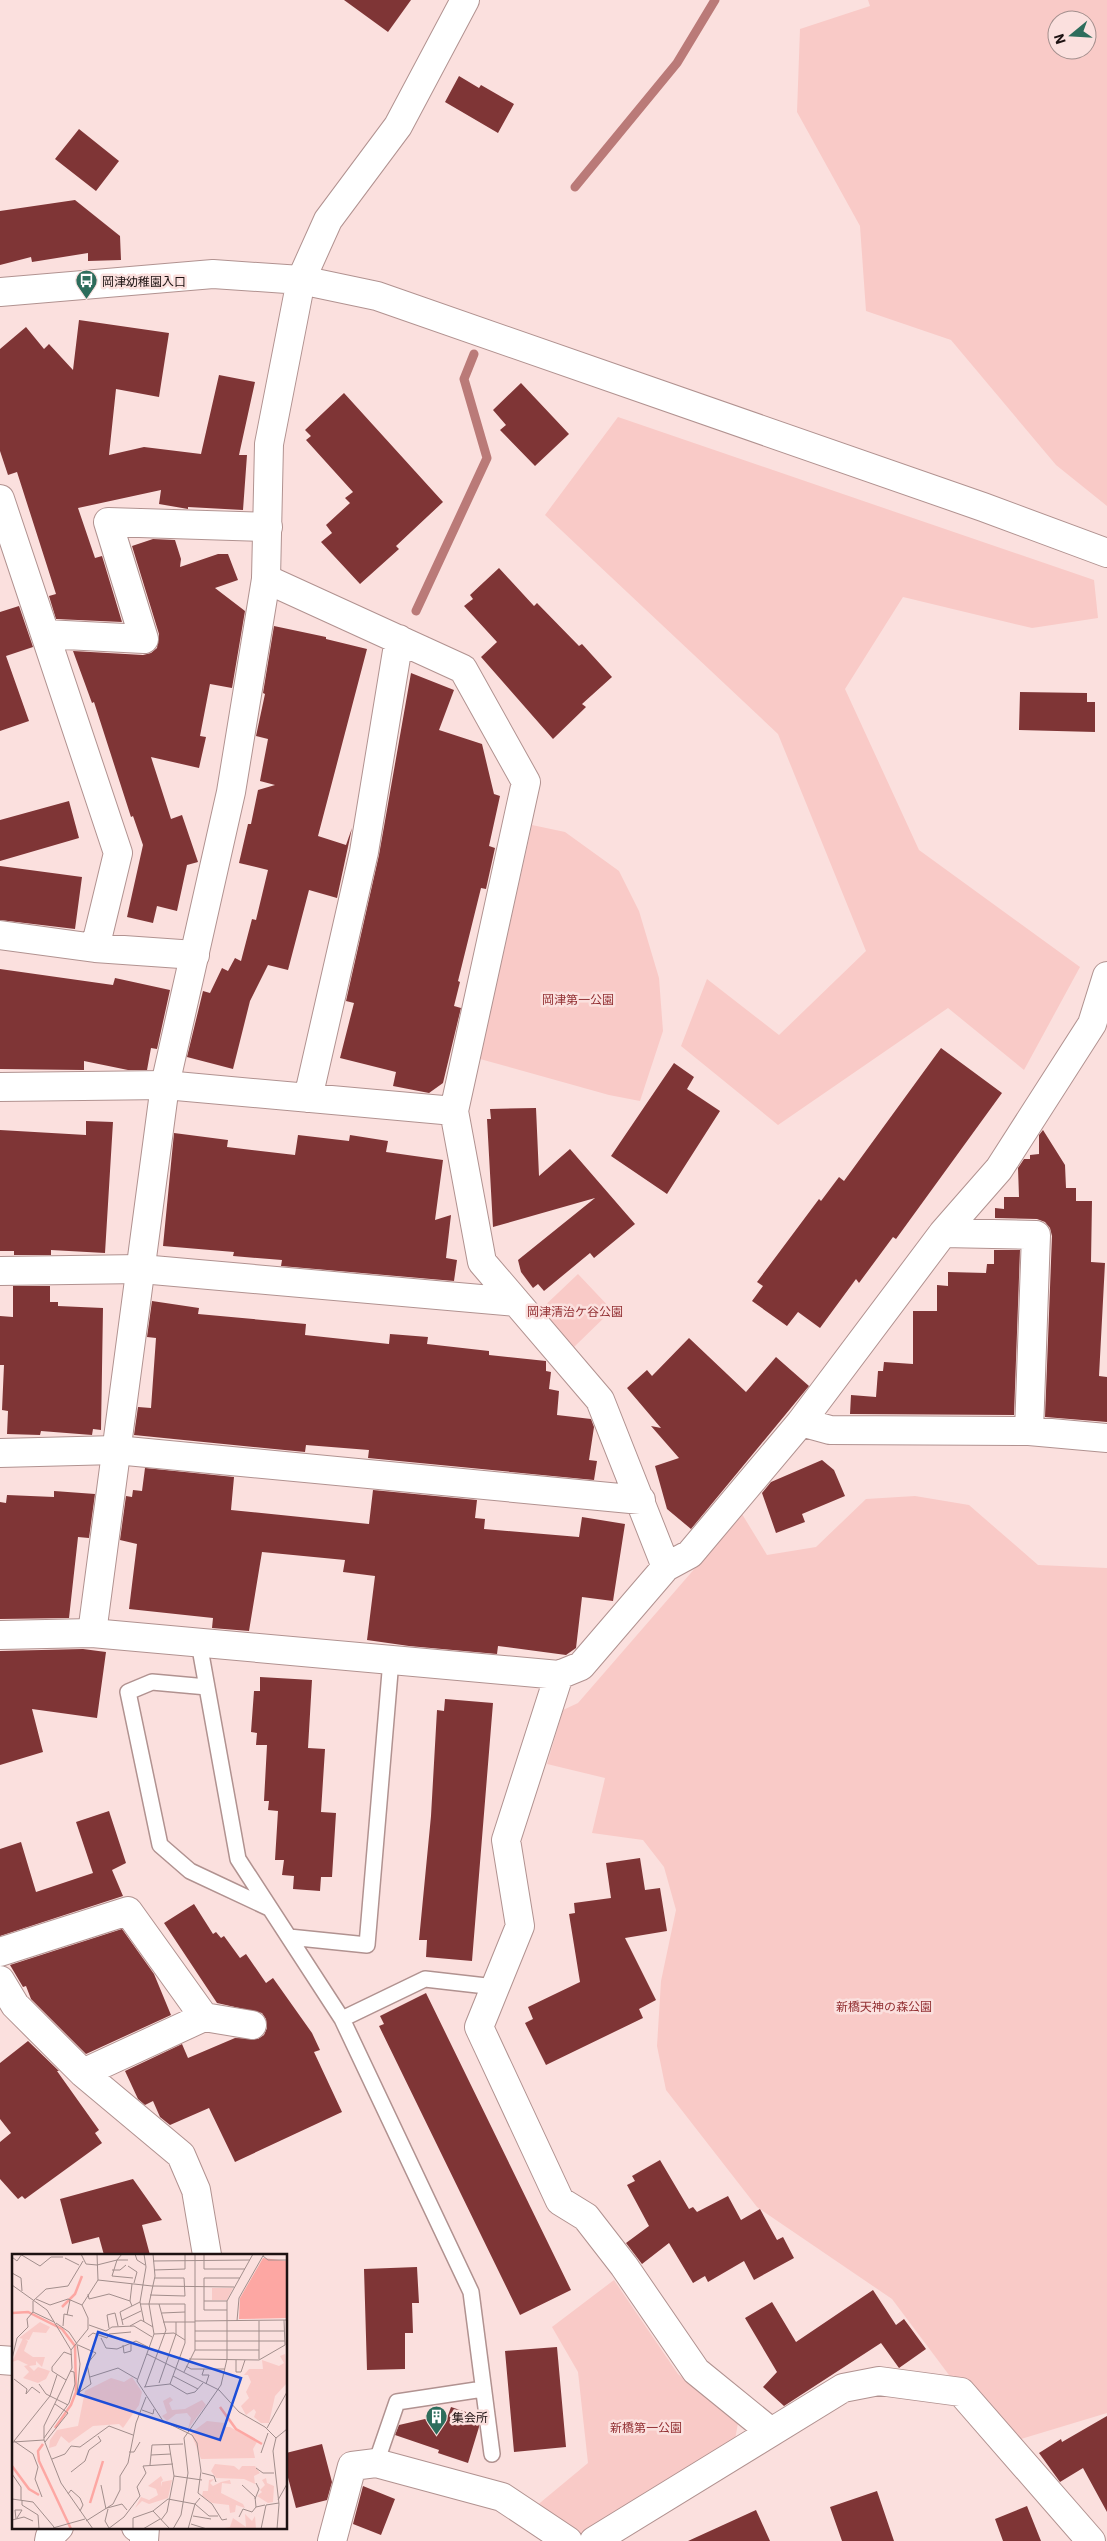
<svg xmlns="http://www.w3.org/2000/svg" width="1107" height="2541" font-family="'IBM Plex Sans','Noto Sans JP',sans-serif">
  <rect width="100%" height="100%" fill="#fbe0de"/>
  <path fill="#f9cac7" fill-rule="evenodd" d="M868 0H1107V506L1056 465 951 340 866 311 860 226 797 112 800 29 870 6ZM1057 20H1087V50H1057Z
    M618 417 1094 580 1098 618 1032 628 903 597 845 689 919 850 1080 967 1024 1070 948 1008 778 1125 681 1046 707 979 779 1035 866 951 778 734 545 515Z
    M532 825 565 832 619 871 639 911 659 978 663 1031 640 1101 609 1095 480 1059Z
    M578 1274 612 1310 573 1348 538 1312Z
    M915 1496 969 1505 1038 1565 1107 1568V2413L1011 2442 955 2383 892 2299 757 2207 666 2090 657 2046 661 1981 676 1910 664 1867 643 1840 592 1833 605 1778 547 1764 563 1710 578 1703 742 1514 767 1555 816 1547 866 1499Z
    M614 2280 678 2374 738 2423 734 2445 582 2539 535 2507 588 2463 578 2372 552 2327Z"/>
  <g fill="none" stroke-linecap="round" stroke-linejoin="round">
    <path stroke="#ba7a78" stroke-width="9" d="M575 187 677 63 715 0
      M416 611 487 458 464 379 474 354"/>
  </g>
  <path fill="#7f3536" d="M344 0H411L388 32Z
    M459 76 479 88 481 85 514 104 498 133 445 102Z
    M79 129 119 161 96 191 55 159Z
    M75 200 120 236 121 260 88 261V253L32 262 31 257 0 265V211Z
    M79 320 169 333 159 397 116 389 109 455 144 447 201 454 219 375 255 382 239 455H247L243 510 188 507V509L159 504 161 490 78 508 95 558 102 556 122 622 56 619 49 596 56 594 17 472 8 475 0 451V349L26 327 44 349 49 344 73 370Z
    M521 383 569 434 535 466 500 430 506 425 493 410Z
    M344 393 443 502 396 546 399 549 360 584 321 542 332 533 326 525 350 503 345 498 353 492 306 440 311 436 305 430Z
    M153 539 175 540 181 559 180 567 218 554H228L238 580 215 588 245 611 232 688 210 684 200 736 206 737 199 768 151 757 171 819 182 815 198 862 187 865 177 911 157 906 153 923 127 917 143 845 133 816 131 817 94 702 92 703 73 651 143 655 151 653 157 648 159 634 132 546Z
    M499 568 534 606 537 603 579 646 582 644 612 677 582 704 586 707 553 739 481 657 497 642 464 606 473 599 470 595Z
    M19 606 33 647 6 656 29 721 0 731V612Z
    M274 626 326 637V639L367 649 318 836 346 845 352 828 337 898 309 890 288 970 268 965 250 1001 233 1069 187 1057 203 991 210 993 222 968 228 971 235 958 241 961 252 919 256 920 268 870 239 863 248 824H251L258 790 275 785 260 781 268 739 256 736 265 694 263 693Z
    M411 673 454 690 439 730 482 744 494 794 500 796 489 846 495 848 486 889 481 888 458 981 460 982 454 1006 461 1008 460 1012 443 1083 429 1093 393 1086 396 1072 340 1058 354 1003 346 1001 379 855Z
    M1020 692 1087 693V702H1095V732L1019 730Z
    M69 801 79 838 0 861V820Z
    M0 866 82 877 75 929 0 920Z
    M0 969 113 985 115 978 170 990 157 1049 151 1048 147 1070H128L84 1061V1070L0 1069Z
    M941 1048 1002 1093 896 1239 893 1237 859 1283 856 1279 820 1328 798 1312 787 1326 752 1301 763 1286 757 1282 819 1199 821 1201 839 1177 844 1181Z
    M674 1063 694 1077 687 1089 720 1111 667 1194 611 1156Z
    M536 1108 539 1176 570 1149 635 1224 594 1258 590 1253 544 1291 538 1284 533 1288 521 1272 518 1260 595 1198 493 1227 487 1119H491L490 1109Z
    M86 1121 113 1122 105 1253 51 1250V1255H14V1251H0V1130L86 1135Z
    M1043 1130 1065 1165 1066 1188H1076V1201H1092L1091 1262 1105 1263 1099 1376 1107 1377V1422L1045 1417 1052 1236 1050 1228 1045 1222 1037 1219 995 1218V1208L1004 1209V1197H1019L1018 1168 1024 1159H1030V1155L1039 1154V1135Z
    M174 1133 228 1140 227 1147 295 1155 298 1135 349 1141 350 1135 388 1141 386 1152 443 1160 435 1220 451 1215 446 1258 457 1260 454 1281 281 1266 282 1260 233 1256 234 1252 163 1246Z
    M994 1250H1020L1014 1415 850 1414 851 1395 876 1397 878 1371H883L884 1362 913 1364V1311H937V1285L948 1286V1272L986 1273 987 1264H994Z
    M13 1286H50V1302H58V1306L103 1308 101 1430 93 1429 92 1435 41 1431 40 1435 7 1434 8 1411 2 1410 4 1365H0V1316L13 1317Z
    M152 1301 199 1308 198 1314 306 1324 305 1335 389 1344 390 1334 428 1337 427 1344 489 1351V1355L546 1361V1371L551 1372 549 1389 559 1391 557 1415 591 1419 594 1427 589 1460 597 1461 594 1480 368 1458 369 1450 306 1445 305 1452 134 1435 138 1407 151 1408 156 1338 147 1337Z
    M689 1338 746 1392 776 1357 809 1386 691 1529 667 1509 655 1466 679 1458 651 1426 661 1428 627 1388 647 1370 652 1376Z
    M822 1460 834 1470 845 1496 802 1514 805 1522 776 1533 762 1493 771 1482Z
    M145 1468 234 1477 231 1510 369 1524 373 1490 477 1500 475 1518 485 1519 484 1529 579 1537 582 1517 625 1524 613 1601 582 1597 576 1648 566 1655 498 1646 497 1654 409 1646 367 1640 375 1576 343 1572 345 1560 262 1552 249 1631 212 1628 213 1618 129 1609 137 1544 120 1540 126 1496 132 1497 133 1490 142 1491Z
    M54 1491 95 1494 89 1538 78 1537 69 1618 0 1619V1502L6 1503 7 1495 54 1497Z
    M83 1649 106 1652 97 1718 32 1709 43 1752 0 1765V1651Z
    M260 1677 312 1680 308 1748 325 1749 321 1812 336 1813 332 1877H321L320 1891 293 1889 294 1876 282 1875 284 1860H275L278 1811 268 1810 269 1801H264L267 1745H256L257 1733 251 1732 254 1691H260Z
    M445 1699 493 1703 472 1961 426 1957 427 1940H419L431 1816 437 1710 444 1711Z
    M109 1811 126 1863 112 1870 123 1896 0 1936V1849L21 1842 36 1892 93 1873 76 1822Z
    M640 1858 645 1890 660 1888 667 1931 625 1938 656 2000 639 2009 643 2018 546 2065 525 2023 533 2019 528 2007 580 1982 569 1914 575 1913 574 1903 611 1898 606 1863Z
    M194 1904 213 1934 216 1932 221 1938 224 1936 240 1958 246 1954 266 1983 273 1978 312 2033 320 2050 314 2052 342 2112 235 2162 209 2108 170 2125 160 2117 153 2101 145 2105 138 2099 125 2071 182 2044 188 2058 235 2038 258 2039 264 2035 267 2028 266 2019 262 2013 217 2003 164 1923Z
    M122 1929 154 1974 171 2015 86 2054 31 1999 26 1986 23 1987 10 1965Z
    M426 1993 571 2290 520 2315 379 2026 384 2024 380 2016Z
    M28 2041 59 2071H57L99 2130 95 2133 102 2143 25 2199 22 2196 18 2199 0 2179V2142L11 2133 0 2119V2063Z
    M660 2160 689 2209 693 2207 697 2212 728 2196 741 2220 760 2209 777 2240 783 2237 794 2258 754 2280 744 2261 708 2282 705 2276 693 2283 669 2243 642 2264 626 2243 649 2226 627 2185 635 2181 632 2176Z
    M133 2179 162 2220 142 2225 150 2255H104L99 2237 72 2244 60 2199Z
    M417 2267 419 2303H412L413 2333H405V2369L367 2370 364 2269Z
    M873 2290 896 2325 904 2319 926 2349 899 2368 881 2343 784 2406 763 2387 777 2372 745 2318 772 2302 796 2342Z
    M557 2347 566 2447 514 2452 505 2351Z
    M451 2407 478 2416 479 2427 468 2463 438 2453 439 2450 395 2435 399 2425 425 2419 439 2423 441 2416 447 2418Z
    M1107 2416V2512L1083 2468 1060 2482 1039 2453 1061 2439 1062 2442Z
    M322 2444 332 2482 327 2500 296 2508 286 2470V2453Z
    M363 2486 395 2499 381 2535 353 2524Z
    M877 2491 894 2541H842L830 2507Z
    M1027 2506 1041 2541H1003L995 2519Z
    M756 2510 770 2541H688Z"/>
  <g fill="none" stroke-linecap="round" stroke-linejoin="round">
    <defs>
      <path id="service" d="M199 1643 238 1859 342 2019 471 2292 492 2454
        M207 1687 152 1682 128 1692 160 1845 190 1871 269 1908
        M289 1937 367 1945 391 1660
        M342 2019 425 1979 495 1987
        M376 2463 397 2402 483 2389"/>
      <path id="minor" d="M301 280 328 220 398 126 465 0
        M0 499 118 853 95 948
        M266 579 463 669 526 782 454 1111 482 1262 600 1400 666 1567
        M45 634 144 639 108 522 268 527
        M0 935 95 948 195 955
        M0 1087 165 1085 454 1111
        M308 1098 364 852 399 639
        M943 1233 1036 1235 1029 1431
        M0 1271 141 1269 515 1302
        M801 1422 830 1430 1029 1431 1107 1438
        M0 1453 116 1450 641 1500
        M0 1635 92 1633 559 1675 581 1666 666 1567 690 1554 801 1422 943 1233 999 1169 1092 1024 1107 976
        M559 1675 506 1840 520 1926 479 2027 560 2201 586 2217 624 2266 696 2371 771 2432
        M0 1952 128 1911 204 2017 83 2073
        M0 1980 15 2005 83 2073 181 2155 196 2190 207 2255
        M204 2017 252 2025
        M0 2360 14 2361
        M136 2527H145L144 2541
        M49 2541 50 2536 59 2527
        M332 2541 352 2466 376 2463 502 2497 568 2541
        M594 2541 843 2388 879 2381 961 2392 1091 2541"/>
      <path id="tertiary" d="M0 292 213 274 301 280 377 296 983 507 1107 553
        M92 1633 165 1085 231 792 266 579 269 444 301 280"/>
    </defs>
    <use href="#service" stroke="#b19290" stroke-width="18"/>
    <use href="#minor" stroke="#b19290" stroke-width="30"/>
    <use href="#tertiary" stroke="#b19290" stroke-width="30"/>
    <use href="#service" stroke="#fff" stroke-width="15"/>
    <use href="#minor" stroke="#fff" stroke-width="28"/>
    <use href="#tertiary" stroke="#fff" stroke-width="28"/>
  </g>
  <defs>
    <symbol id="bus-pin" viewBox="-11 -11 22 30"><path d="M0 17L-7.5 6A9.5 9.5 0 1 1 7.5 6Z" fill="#2d6d5c" stroke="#fbe0de"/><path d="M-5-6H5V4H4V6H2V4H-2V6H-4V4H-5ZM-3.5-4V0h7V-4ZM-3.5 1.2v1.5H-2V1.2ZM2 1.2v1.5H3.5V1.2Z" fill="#fff"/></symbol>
    <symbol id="building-pin" viewBox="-11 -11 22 30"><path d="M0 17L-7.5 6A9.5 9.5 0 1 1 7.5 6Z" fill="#2d6d5c" stroke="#fbe0de"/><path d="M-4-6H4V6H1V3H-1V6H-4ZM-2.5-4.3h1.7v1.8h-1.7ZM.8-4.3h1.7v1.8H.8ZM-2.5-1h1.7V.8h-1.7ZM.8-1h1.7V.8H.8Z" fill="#fff"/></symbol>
  </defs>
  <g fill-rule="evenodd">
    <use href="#bus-pin" x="74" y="268" width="25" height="34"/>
    <use href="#building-pin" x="424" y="2404" width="25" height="34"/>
  </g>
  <g text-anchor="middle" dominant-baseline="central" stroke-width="5" stroke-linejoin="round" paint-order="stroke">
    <g font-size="12" fill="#1d1212" stroke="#fbe0de" text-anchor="start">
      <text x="102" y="281">岡津幼稚園入口</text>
      <text x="452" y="2417">集会所</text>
    </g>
    <g font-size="12" fill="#933134" stroke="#fbe0de">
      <text x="578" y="999">岡津第一公園</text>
      <text x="575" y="1311">岡津清治ケ谷公園</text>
      <text x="884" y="2006">新橋天神の森公園</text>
      <text x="646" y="2427">新橋第一公園</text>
    </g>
  </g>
  <g transform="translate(12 2254)">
    <rect width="275" height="275" fill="#fbe0de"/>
    <path d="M200 34H221L215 46H200ZM28 68 38 73 34 79 21 78 17 86 7 84ZM11 84 16 87 12 97 21 103H33L30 113 24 107V111L17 112 22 117 26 113 38 117 34 125 26 129 11 124 17 118 12 112 16 111 6 106 0 108ZM273 100 275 129 263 142 257 169H249L242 163 244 158 242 155 234 161 229 152 237 144 234 138 239 128 236 121H232L237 115H251L250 106 267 112 272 109 268 102ZM120 123 130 138 127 151 111 174 107 170 81 172 57 189 49 182 44 192 37 194 38 186 45 176 66 172 73 137 99 124 112 128ZM158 143 161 146 157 149 160 156 173 155 190 146 194 151 176 175 179 164 175 159 164 160 155 167 150 162 155 159 151 147ZM195 167 212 169 213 173H218L245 188 241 195 243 204 189 205 179 179ZM203 210 222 212 227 216 230 212H243L248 219 242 222 243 230 232 225 204 224 199 217ZM149 222 151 226 149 228V233L150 228 160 226 156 244 137 250 130 247 123 254 129 243 137 246 146 241 144 235 136 232ZM254 224 255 229 262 232 261 248 256 249 245 242 250 238 248 236 253 231 250 226ZM202 225 198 229 201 232 209 228 218 226 219 230 210 229 209 239 231 250 233 254 224 251 223 258 218 259 217 251 200 249 190 242 191 237H196L197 226ZM233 260 240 267 243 262 244 275H207L218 273 221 264 234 273Z" fill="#f9cac7"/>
    <path d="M251 4 275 7V64L227 65 228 44Z" fill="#fda7a3"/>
    <path fill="none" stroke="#fda7a3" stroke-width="2.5" d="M50 53 63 40 70 22M0 59 16 58 50 75 63 92 64 138 59 151 43 174M208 153 224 175 250 190M31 190 26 197 27 207 59 275M0 212 17 235 27 241M78 249 91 207"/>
    <path fill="none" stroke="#a28e8c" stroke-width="1" d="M8 0 28 12 39 3H51M69 0 74 10 85 11 105 6 110 0M123 0 125 6 133 11M141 0 143 22 137 50 142 80 125 127 151 167 180 181 185 189 189 217 186 239 200 250 210 266 215 265M192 0V15H233M251 2 256 6H275M0 3 5 7 10 0M53 4 67 11M116 6H105L100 22 121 24M141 7 238 6M116 12 125 18 122 29M100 16H108L114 11M142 16 173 15V0M0 19 9 24 10 37M86 26 140 32 222 33M120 30 118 47 120 52M0 31 35 56 59 96 60 114 32 172V186L49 229 81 275M76 40 77 45 97 40 118 47M138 41 173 42 172 24H143M24 45 38 51 56 45 70 51M192 47H215M128 50H173V89L158 130M215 56H192V24H228M21 58 42 68M150 59 173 58M55 61 58 46M110 66 129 57M183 67 275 66M225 67 227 44 252 0M247 67V105M132 68 128 48 134 13 132 0M151 68H183M44 69 57 78 65 90 68 110 65 140M77 71 94 77 100 73 122 72 140 83M111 71 108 58 128 48M51 72 52 60 61 62M118 72 129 66 141 73M97 74 95 61 103 59 106 72M183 77H272M142 80 162 79 173 86M76 83 81 79 95 84 97 80 119 78M89 84 94 94 105 95 124 87 136 93M183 87H273M111 91 112 99 119 97V88M59 96 76 75V64L70 51 86 26 85 0M183 96H247M135 100 207 136 227 158 253 173 264 184M0 105 5 84 16 73 15 65 21 58V47L34 35 56 32 71 7M177 105 247 106 273 91 272 66M224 106V118H229L233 106M174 112 179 115H213M192 115 190 121H197L194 130M172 118 183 96V0M161 122 186 135M78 123 106 114 125 125M2 125 15 135 14 140 20 133 28 139M54 126 40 117V113L52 98 60 101M147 129 164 80V68M27 130 34 140 56 151M132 133 158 130 175 140 183 138 191 129M133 133 154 76 147 50M66 139 79 130 75 110 84 99 66 91M38 142 45 121M130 156 141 160 142 155M255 174 275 138M32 184 57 149 63 130 62 118 58 117M2 187 21 200 26 213 23 225 30 243M2 187 38 142M1 188 32 186M33 188 56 159 43 150M117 198H122L128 188M249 199 256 179M139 201 159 200M40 205 53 200 59 192 68 193 97 172 121 181M138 211 140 191 171 190M244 214 251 219H262M59 218 73 207 77 196 89 187 86 182M190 219 202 222 204 228M0 220 9 233V246M162 222 190 226M89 231 94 255M230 231 243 243 244 253M56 240 59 236 68 244 71 251 68 257M0 245 21 248 42 273M243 245 247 235 244 229M10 246V251L26 261 27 275M266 246 275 230M95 254 110 250 115 256M96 255 93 267 97 274M141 257 158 275M181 262 199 265M227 263 231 255 240 258 244 253 253 251M4 265 3 256H10L5 264M0 266 12 263 21 267M149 266 155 258 162 222 157 190M74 267 101 250 108 236V222L116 209 124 169 134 143M179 270 195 275M41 274 73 265M96 275 112 263 128 242 125 233 134 219 131 212 161 210M121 275V264L141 257 156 245 183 250 197 262H206M131 275 148 265M161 275 169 261 176 219 172 184 209 131 215 105V47L241 0M176 275 183 250 188 244M249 275 254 251 267 249M265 275 267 250 261 197 264 184 275 175"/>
    <path fill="#1d4ed8" fill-opacity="0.15" stroke="#1d4ed8" stroke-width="2.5" d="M86 78 229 124 208 186 66 140Z"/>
    <rect width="275" height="275" fill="none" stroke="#1d1212" stroke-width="2.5"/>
  </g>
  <g transform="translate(1072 35) rotate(252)"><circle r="24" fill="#fbe0de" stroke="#a28e8c"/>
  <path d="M0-4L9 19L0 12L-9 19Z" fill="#2d6d5c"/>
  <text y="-8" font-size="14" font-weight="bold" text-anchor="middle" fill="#1d1212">N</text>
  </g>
</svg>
